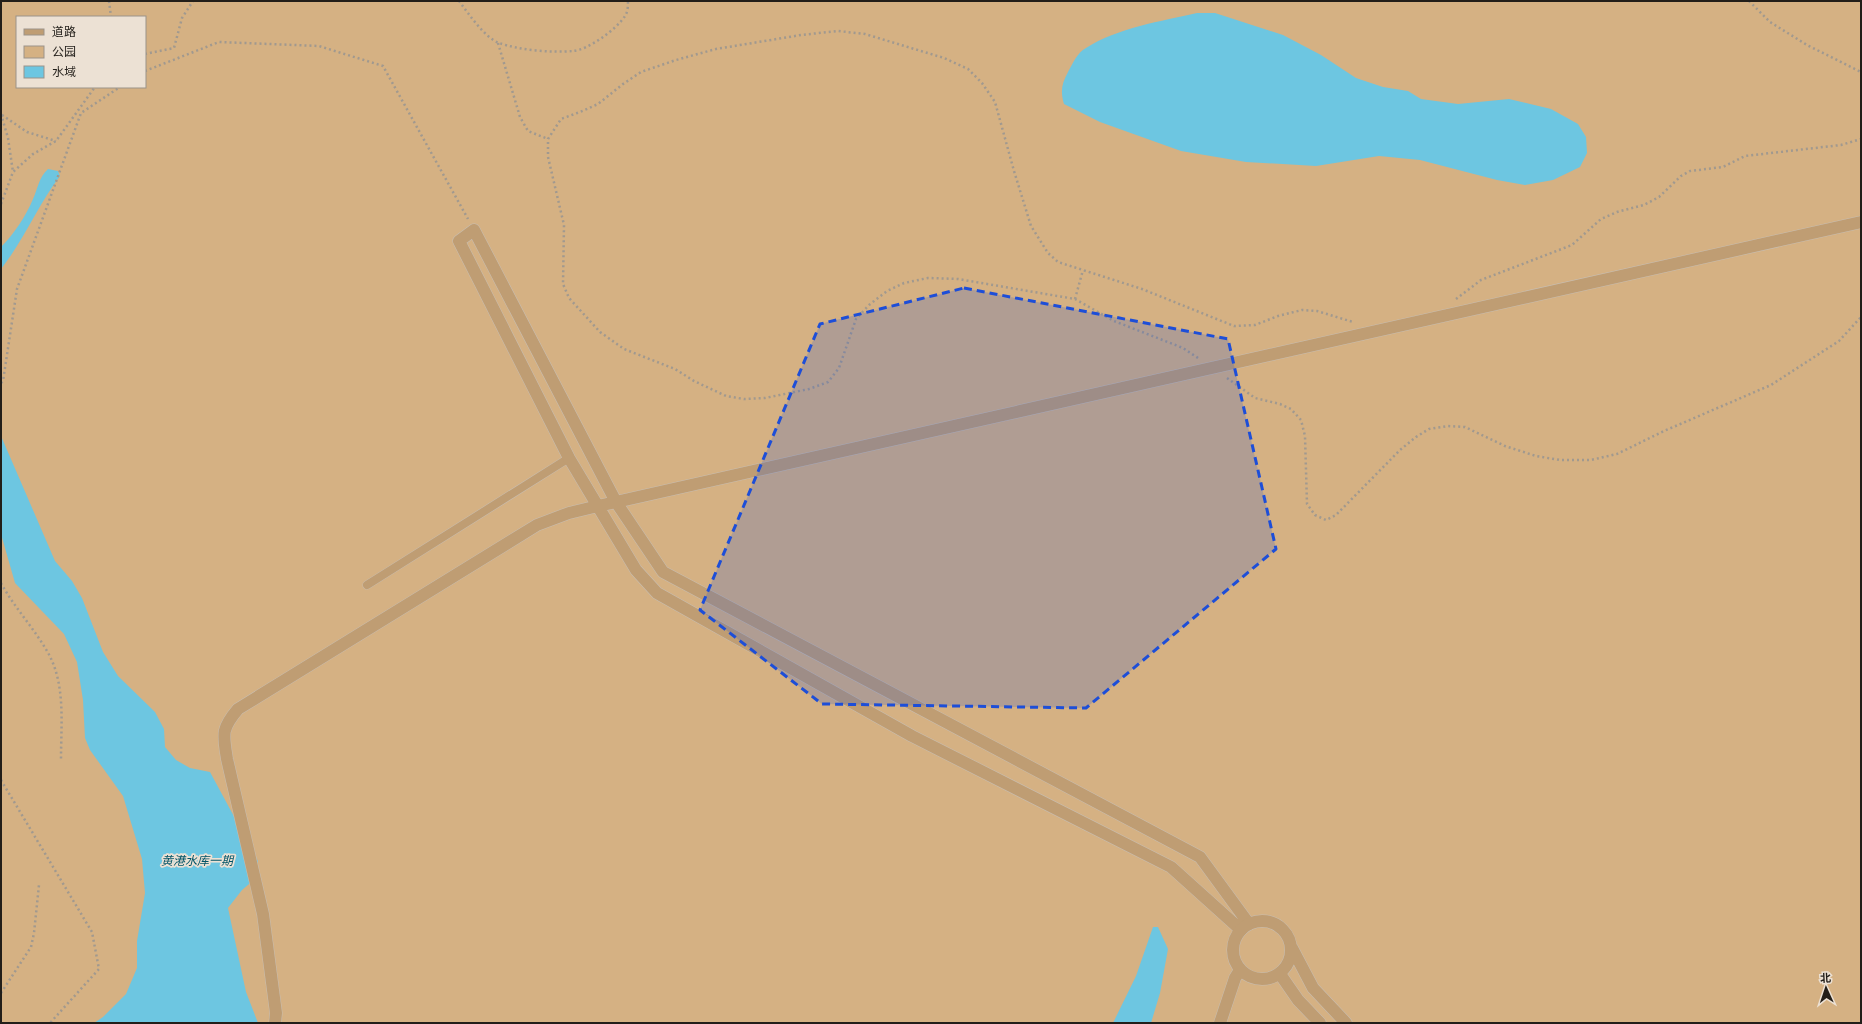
<svg xmlns="http://www.w3.org/2000/svg" width="1862" height="1024" font-family="Signika,'Noto Sans SC',sans-serif">
  <rect width="100%" height="100%" fill="#ece1d4"/>
  <path fill="#d5b183" fill-rule="evenodd" d="M1 1H1861V1023H1ZM17 17H145V87H17Z"/>
  <path fill="#6dc6e1" d="M1197 13H1215L1283 35 1321 55 1356 78 1383 87 1408 91 1421 99 1458 104 1509 99 1551 109 1578 124 1586 137 1587 153 1580 167 1553 180 1525 185 1497 180 1420 160 1379 156 1316 166 1246 162 1181 151 1100 122 1064 104C1060 91 1062 83 1068 72 1073 63 1077 53 1086 48 1117 28 1162 21 1197 13Z
    M48 169 58 171 60 176C38 205 24 240 1 269V247C14 234 26 216 33 199 38 188 39 177 48 169Z
    M1 436 55 561 72 581 82 598 103 652 118 676 155 712 164 729 165 747 176 760 190 768 210 772 258 861 255 879 242 890 228 908 246 992 258 1023H94L103 1017 126 994 137 968V941L145 893 142 859 123 796 90 750 85 738 83 700 77 662 64 634 15 583 1 534Z
    M1153 927H1158L1168 949 1160 993 1151 1023H1113L1136 976Z"/>
  <g fill="none" stroke-linecap="round" stroke-linejoin="round">
    <defs>
      <path id="service" d="M367 585 569 458"/>
      <path id="minor" d="M1241 930 1171 867 912 736 657 593 636 570 569 458 459 241 474 230 616 502 663 572 1200 857 1249 924
        M275 1023 276 1013 263 914 227 759C223 734 221 729 238 709L537 525 569 513 598 506 1861 222"/>
      <path id="tertiary" d="M1233 950a29 29 0 1 1 58 0a29 29 0 1 1-58 0Z
        M1292 948 1313 988 1346 1023
        M1280 974 1298 1000 1320 1023
        M1220 1023 1235 978 1240 970"/>
    </defs>
    <use href="#service" stroke="#c8beb2" stroke-width="9"/>
    <use href="#minor" stroke="#c8beb2" stroke-width="13"/>
    <use href="#tertiary" stroke="#c8beb2" stroke-width="13"/>
    <path stroke="#a1998f" stroke-width="2.5" stroke-dasharray="2 3" stroke-linecap="butt" d="M109 1 111 17
      M459 1C468 13 485 38 499 43 519 50 552 53 573 51 588 50 617 29 625 16 628 12 628 5 628 1
      M1749 1 1770 22 1807 45 1861 72
      M498 43 520 117 528 131 548 139
      M145 54 174 48 182 18 193 1
      M145 71 219 42 319 46 383 66 468 219
      M1 114 8 138 13 172
      M2 115 27 132 56 141
      M1 204 13 172 33 154 56 141 95 87
      M1075 299 1083 270
      M1456 299 1481 280 1572 245 1601 219 1617 212 1644 205 1659 197 1681 176 1690 171 1723 167 1745 156 1841 145 1861 139
      M1198 358 1183 348 1114 321 1075 299 958 279 928 278 904 283 887 291 869 305 856 319 839 368 828 382 809 389 765 398 744 399 726 396 694 381 675 369 624 349 600 332 569 298 563 284 564 225 548 157V139L561 119 580 112 598 104 623 84 641 72 676 60 716 49 801 35 838 31 865 34 944 58 968 69 982 83 995 102 1014 171 1031 226 1048 253 1058 262 1142 289 1234 326 1255 325 1278 316 1302 310 1317 311 1353 322
      M1227 378 1255 398 1280 404 1291 409 1301 420 1305 436 1307 504 1315 515 1326 520 1336 515 1400 450 1416 437 1429 429 1448 426 1465 427 1505 446 1536 456 1560 460H1591L1617 454 1664 431 1771 385 1839 341 1861 317
      M1 383 3 381 17 289 81 113 120 87
      M1 583C14 607 33 627 47 651 66 683 61 723 61 759
      M1 780 92 932 99 969 50 1023
      M1 993 31 947 34 933 39 885"/>
    <use href="#service" stroke="#bf9d73" stroke-width="8"/>
    <use href="#minor" stroke="#bf9d73" stroke-width="12"/>
    <use href="#tertiary" stroke="#bf9d73" stroke-width="12"/>
  </g>
  <path fill="#1d4ed8" fill-opacity="0.2" stroke="#1d4ed8" stroke-width="3" stroke-dasharray="8 5" stroke-linejoin="round" d="M964 288 1228 339 1276 549 1086 708 822 704 700 610 820 324Z"/>
  <g text-anchor="middle" dominant-baseline="central" stroke-width="3.5" stroke-linejoin="round" paint-order="stroke">
    <g font-size="12" font-style="italic" fill="#015366" stroke="#ece1d4">
      <text x="197" y="861">黄港水库一期</text>
    </g>
  </g>
  <rect width="1862" height="1024" fill="none" stroke="#221e19" stroke-width="4"/>
  <rect x="16" y="16" width="130" height="72" fill="#ece1d4" stroke="#9b9389"/>
  <rect x="24" y="29" width="20" height="6" fill="#bf9d73" stroke="#9b9389"/>
  <text x="52" y="36" font-size="12" fill="#221e19">道路</text>
  <rect x="24" y="46" width="20" height="12" fill="#d5b183" stroke="#9b9389"/>
  <text x="52" y="56" font-size="12" fill="#221e19">公园</text>
  <rect x="24" y="66" width="20" height="12" fill="#6dc6e1" stroke="#9b9389"/>
  <text x="52" y="76" font-size="12" fill="#221e19">水域</text>
  <g transform="translate(1826 988) rotate(357)" stroke="#ece1d4" stroke-width="3" paint-order="stroke">
  <path d="M0-3L7 15L0 10L-7 15Z" fill="#221e19"/>
  <text y="-6" font-size="11" font-weight="bold" text-anchor="middle" fill="#221e19">北</text>
  </g>
</svg>
